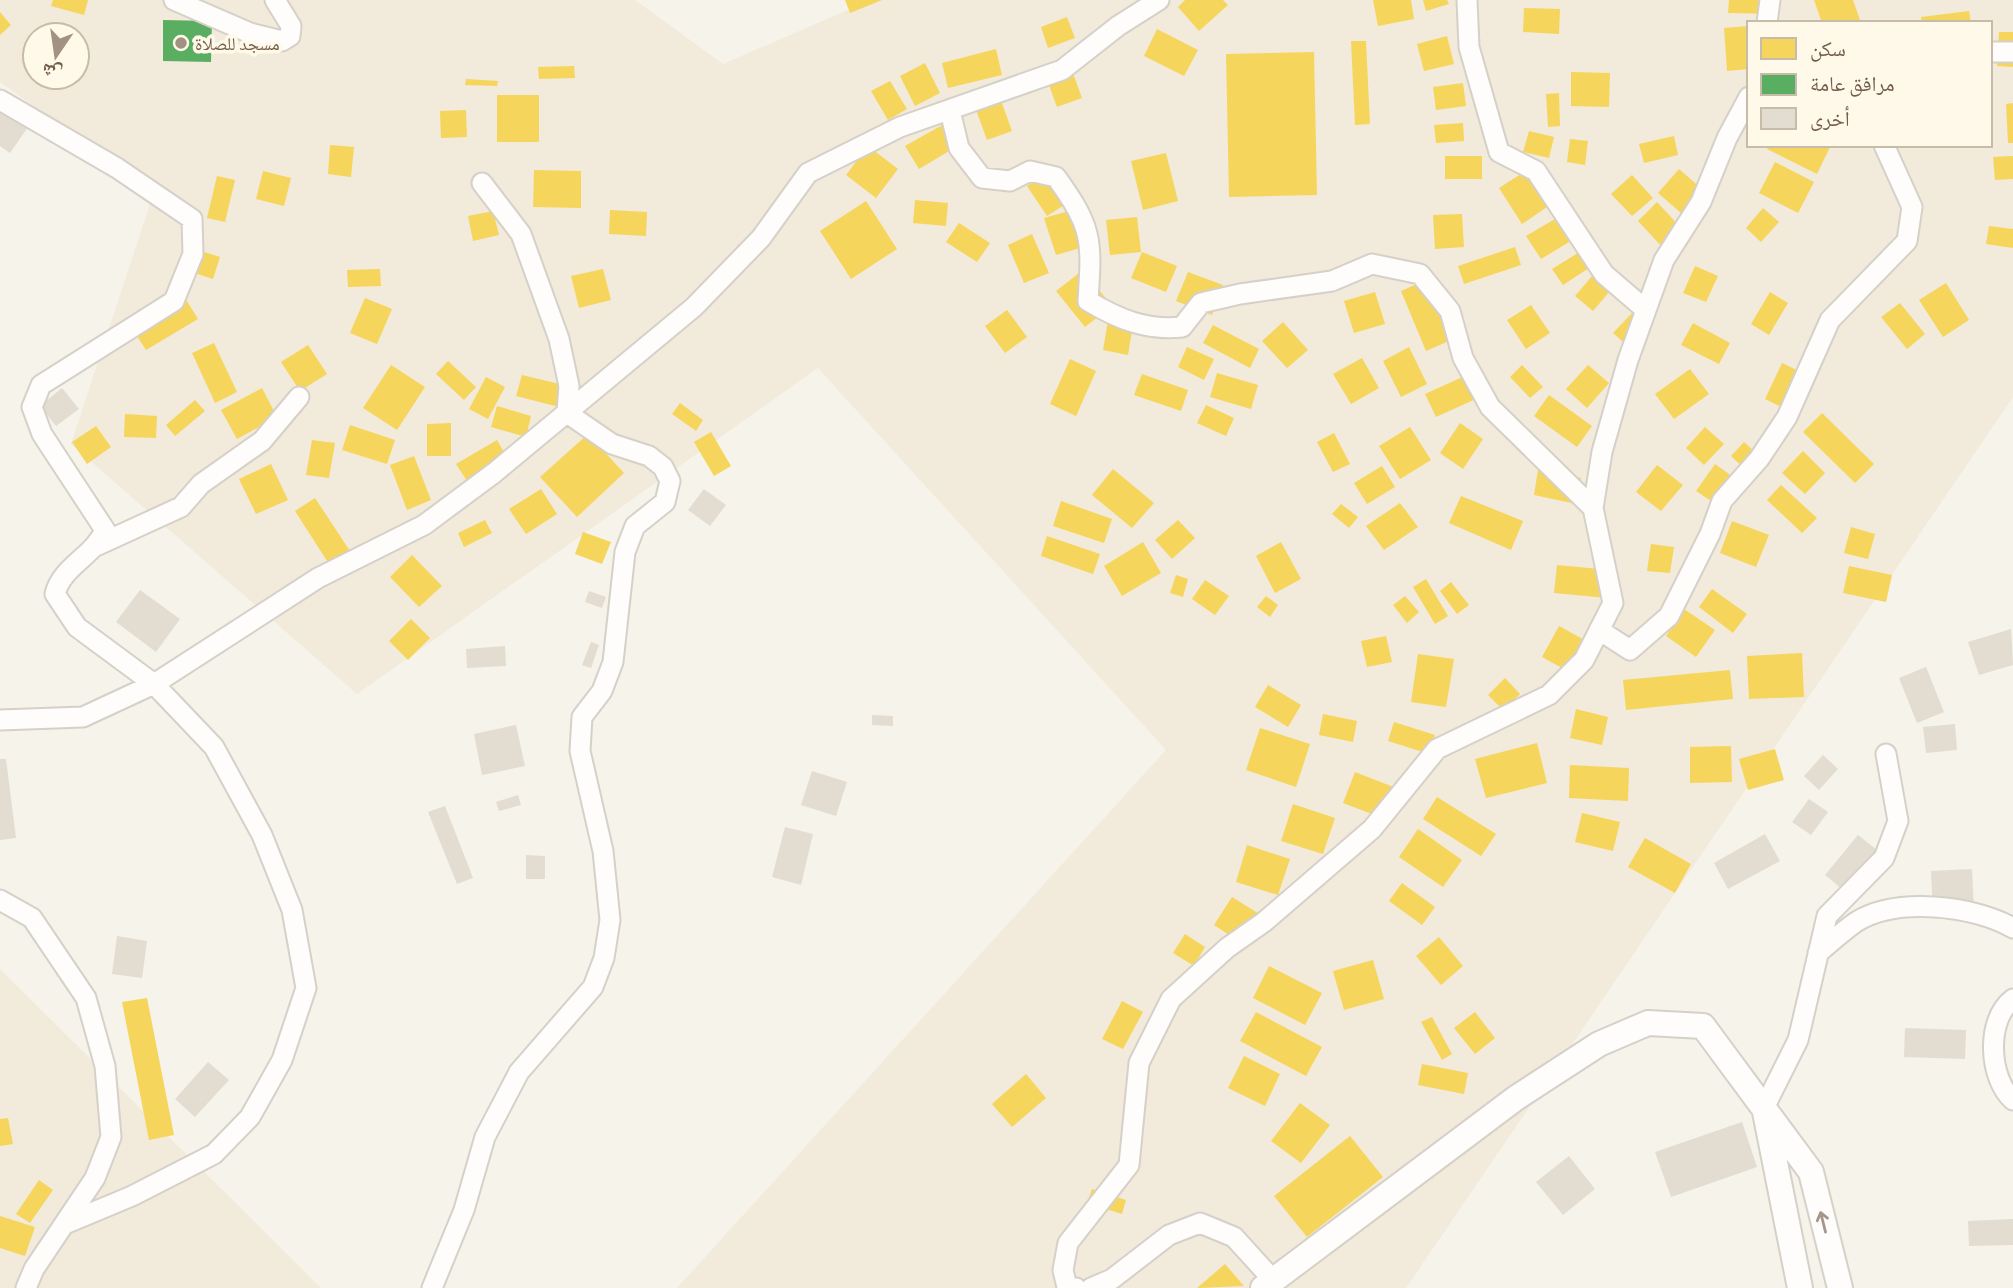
<svg xmlns="http://www.w3.org/2000/svg" width="2013" height="1288" font-family="Manrope,'Noto Naskh Arabic',sans-serif">
  <rect width="100%" height="100%" fill="#f6f3ea"/>
  <path fill="#f2eada" fill-rule="evenodd" d="M0 0H635L723 64 871 0H2013V397L1406 1288H677L1166 750 818 368 357 694 71 444 154 192 0 82ZM1749 23H1990V145H1749ZM35 35H77V77H35Z
    M0 969 321 1288H0Z"/>
  <path fill="#f6d55c" d="M53 0H88L84 15 51 6Z
    M845 0H882L850 13Z
    M1185 0H1223L1228 5 1199 31 1178 7Z
    M1373 0H1411L1414 19 1378 26Z
    M1423 0H1447L1449 4 1426 11Z
    M1729 0H1777V14L1728 13Z
    M1814 0H1853L1861 23H1822Z
    M1524 8 1560 9 1559 34 1523 32Z
    M1969 11 1971 23H1922L1921 17Z
    M0 12 11 25 0 35Z
    M1067 17 1075 38 1048 48 1041 27Z
    M1749 26V69L1727 71 1724 28Z
    M1157 29 1198 50 1184 76 1144 56Z
    M1999 32H2013V67L1997 66Z
    M1447 36 1454 64 1424 71 1417 44Z
    M1351 41H1366L1370 124 1355 125Z
    M996 49 1002 75 948 88 942 63Z
    M1314 52 1317 195 1229 197 1226 54Z
    M925 63 940 93 915 106 900 76Z
    M574 66 575 78 539 79 538 67Z
    M1071 68 1082 98 1057 107 1046 77Z
    M1571 72 1610 73 1609 107 1571 106Z
    M466 79 498 81 497 86 465 85Z
    M890 81 907 109 888 120 871 91Z
    M1463 83 1466 106 1436 110 1433 87Z
    M1559 93 1560 126 1548 127 1546 94Z
    M497 95H539V142H497Z
    M999 95 1012 131 987 140 974 104Z
    M2013 103V143H2008L2006 104Z
    M466 110 467 137 441 138 440 111Z
    M953 119 966 141 919 169 905 146Z
    M1463 123 1464 141 1436 143 1434 125Z
    M1529 131 1554 137 1549 158 1523 152Z
    M1674 136 1678 155 1644 163 1639 144Z
    M1570 139 1588 141 1585 165 1567 162Z
    M330 145 354 147 351 177 328 174Z
    M1769 145H1831L1817 174 1767 149Z
    M868 146 898 169 876 198 846 175Z
    M1166 153 1178 201 1143 210 1131 161Z
    M1445 156H1482V179H1445Z
    M2013 156V179L1995 180 1993 157Z
    M1775 162 1814 182 1798 213 1759 193Z
    M1679 169 1710 196 1689 220 1658 193Z
    M534 170 581 171V208L533 207Z
    M1052 170 1072 200 1047 216 1027 186Z
    M263 171 291 178 284 206 256 199Z
    M1524 172 1547 207 1522 224 1499 188Z
    M1632 175 1653 198 1632 216 1611 194Z
    M217 176 235 180 225 222 207 218Z
    M915 200 948 203 946 226 913 223Z
    M866 201 897 249 851 279 820 231Z
    M1657 202 1684 231 1664 249 1638 221Z
    M1083 207 1094 244 1056 255 1044 218Z
    M1763 208 1779 222 1761 242 1746 228Z
    M610 210 647 212 646 236 609 234Z
    M493 211 499 235 473 241 468 216Z
    M1462 214 1464 247 1435 249 1433 215Z
    M1560 216 1574 239 1541 259 1526 236Z
    M1137 217 1141 252 1110 255 1106 220Z
    M959 223 990 243 977 262 946 242Z
    M1989 226 2013 229V248L1986 244Z
    M1032 234 1049 273 1024 283 1008 245Z
    M1515 247 1521 265 1464 284 1458 266Z
    M195 249 220 257 213 279 188 271Z
    M1142 252 1177 266 1166 292 1131 278Z
    M1578 253 1589 268 1563 285 1552 269Z
    M1695 266 1718 276 1706 302 1683 293Z
    M380 269 381 286 348 287 347 270Z
    M603 269 611 300 579 308 571 276Z
    M1083 270 1112 306 1085 327 1056 291Z
    M1188 272 1223 285 1212 315 1176 301Z
    M1592 276 1610 291 1593 311 1575 296Z
    M1433 277 1458 337 1426 351 1401 291Z
    M1946 283 1969 320 1943 337 1919 300Z
    M1375 292 1385 324 1354 333 1344 301Z
    M1770 292 1788 303 1769 335 1751 324Z
    M185 298 198 319 146 350 133 330Z
    M365 298 392 309 377 344 350 333Z
    M1900 303 1925 334 1907 349 1881 317Z
    M1531 305 1550 333 1526 349 1507 320Z
    M1007 310 1027 337 1005 353 985 326Z
    M1632 313 1650 329 1631 349 1613 333Z
    M1108 321 1133 325 1128 355 1103 350Z
    M1283 322 1308 350 1287 368 1262 341Z
    M1693 323 1730 343 1719 364 1681 345Z
    M1213 325 1259 349 1250 368 1203 343Z
    M214 343 237 392 215 403 192 353Z
    M308 345 327 374 300 391 281 362Z
    M1187 347 1214 359 1204 380 1178 367Z
    M1409 347 1427 384 1401 397 1383 361Z
    M1362 358 1379 388 1351 404 1333 374Z
    M1070 359 1096 371 1076 416 1050 404Z
    M448 361 476 387 464 400 436 374Z
    M1782 363 1807 375 1790 411 1765 399Z
    M391 365 425 387 397 430 363 408Z
    M1522 365 1543 387 1530 398 1510 377Z
    M1588 365 1609 383 1587 408 1566 389Z
    M1690 369 1709 394 1674 419 1655 394Z
    M1217 373 1258 385 1251 409 1210 397Z
    M1142 374 1188 390 1181 411 1134 395Z
    M522 375 568 386 563 408 516 396Z
    M1467 375 1478 398 1436 417 1425 394Z
    M486 377 505 387 488 419 469 409Z
    M262 388 277 417 237 439 221 410Z
    M1549 395 1592 426 1577 447 1534 416Z
    M195 400 205 411 175 436 166 425Z
    M680 403 703 420 696 431 672 414Z
    M1206 405 1234 418 1226 436 1197 423Z
    M497 406 531 416 526 437 491 427Z
    M1822 413 1874 464 1855 483 1803 432Z
    M125 414 157 416 156 438 124 437Z
    M451 423V456H427V424Z
    M1460 423 1483 439 1463 469 1440 453Z
    M350 425 395 440 387 464 342 450Z
    M96 426 111 447 87 464 72 442Z
    M1410 427 1431 460 1400 479 1379 446Z
    M1705 427 1724 444 1704 465 1686 448Z
    M711 432 731 466 714 476 694 442Z
    M1334 433 1350 464 1333 472 1317 442Z
    M588 434 624 473 577 517 540 477Z
    M312 440 335 443 329 478 306 475Z
    M497 440 507 457 467 481 456 464Z
    M1744 442 1766 462 1752 476 1731 456Z
    M1803 451 1825 473 1805 494 1782 473Z
    M414 456 431 500 407 510 390 465Z
    M271 464 288 500 256 514 239 479Z
    M1715 464 1739 481 1720 507 1696 491Z
    M1657 465 1683 485 1661 511 1636 492Z
    M1382 466 1395 487 1367 504 1354 483Z
    M1113 469 1154 503 1132 528 1092 495Z
    M1538 470 1581 478 1576 504 1534 495Z
    M1781 485 1817 518 1802 533 1767 500Z
    M541 489 557 514 526 534 509 509Z
    M1461 496 1523 521 1511 550 1449 523Z
    M315 498 350 551 329 564 295 511Z
    M1061 501 1112 519 1104 543 1053 526Z
    M1400 503 1418 527 1384 550 1366 526Z
    M1341 504 1358 517 1349 528 1332 514Z
    M485 520 492 533 464 547 458 533Z
    M1178 520 1195 538 1172 559 1155 540Z
    M1732 521 1769 535 1756 567 1720 553Z
    M1851 527 1875 534 1868 559 1844 553Z
    M583 532 611 542 602 564 575 554Z
    M1047 536 1100 554 1093 574 1041 556Z
    M1143 542 1161 573 1122 596 1104 566Z
    M1281 542 1301 579 1275 593 1256 556Z
    M1651 544 1674 547 1670 573 1647 571Z
    M412 555 442 586 419 607 390 577Z
    M1557 565 1610 570 1607 598 1554 593Z
    M1849 566 1892 575 1886 602 1843 593Z
    M1176 575 1188 579 1183 597 1170 593Z
    M1426 579 1448 616 1435 624 1413 587Z
    M1205 580 1229 596 1215 615 1192 599Z
    M1451 582 1469 605 1457 614 1440 591Z
    M1712 589 1747 614 1733 633 1699 607Z
    M1266 596 1278 605 1270 617 1257 607Z
    M1405 596 1419 612 1407 623 1393 605Z
    M1684 609 1715 630 1696 657 1666 636Z
    M411 619 430 638 408 660 389 641Z
    M1559 626 1590 643 1573 674 1542 657Z
    M1386 636 1392 662 1367 667 1361 641Z
    M1802 653 1804 697 1749 699 1747 656Z
    M1418 654 1454 659 1446 707 1411 702Z
    M1730 670 1733 699 1626 710 1623 680Z
    M1505 678 1520 694 1504 711 1488 695Z
    M1268 685 1301 705 1288 727 1255 707Z
    M1576 709 1608 717 1602 745 1570 738Z
    M1323 714 1357 721 1353 742 1319 735Z
    M1394 722 1435 735 1429 754 1388 741Z
    M1260 728 1310 744 1296 787 1246 770Z
    M1537 743 1547 783 1486 798 1475 759Z
    M1731 746 1732 782 1690 783V747Z
    M1775 749 1784 780 1748 790 1739 759Z
    M1570 765 1629 768 1628 801 1569 798Z
    M1355 772 1396 788 1385 819 1343 803Z
    M1437 797 1496 834 1481 856 1423 819Z
    M1293 804 1335 818 1323 854 1281 841Z
    M1582 813 1620 822 1613 851 1575 842Z
    M1418 829 1462 860 1443 887 1399 857Z
    M1645 838 1691 864 1675 893 1628 867Z
    M1247 845 1290 859 1278 895 1236 882Z
    M1402 883 1435 907 1422 925 1389 901Z
    M1232 897 1261 915 1243 944 1214 925Z
    M1185 934 1205 947 1194 966 1173 953Z
    M1439 937 1463 966 1441 985 1416 956Z
    M1373 960 1384 999 1344 1010 1333 971Z
    M1269 966 1322 993 1305 1025 1253 998Z
    M147 998 174 1135 149 1140 122 1002Z
    M1122 1001 1143 1012 1123 1049 1102 1039Z
    M1256 1012 1322 1047 1306 1076 1240 1041Z
    M1475 1012 1495 1038 1475 1054 1454 1028Z
    M1432 1017 1452 1054 1442 1060 1421 1022Z
    M1244 1056 1280 1074 1265 1106 1228 1088Z
    M1422 1064 1468 1073 1464 1094 1418 1085Z
    M1026 1074 1046 1098 1012 1127 992 1104Z
    M1300 1103 1330 1125 1301 1163 1271 1141Z
    M8 1118 13 1144 0 1146V1119Z
    M1350 1136 1383 1177 1307 1237 1274 1196Z
    M39 1180 53 1190 30 1223 16 1214Z
    M1092 1189 1126 1200 1122 1214 1087 1203Z
    M0 1216 35 1227 25 1256 0 1248Z
    M1225 1264 1244 1286 1197 1288Z"/>
  <path fill="#5aae61" d="M163 20 212 21 211 62 163 61Z"/>
  <path fill="#e3dcd1" d="M0 107 28 127 10 153 0 146Z
    M62 388 79 409 56 426 40 406Z
    M704 489 726 505 710 526 688 510Z
    M140 590 180 619 156 652 116 622Z
    M589 591 606 597 602 608 585 602Z
    M2011 629 2013 665 1979 675 1968 642Z
    M591 642 599 645 591 668 582 665Z
    M505 646 506 666 467 668 466 649Z
    M1926 667 1944 712 1917 723 1899 678Z
    M872 715 893 716V726L872 725Z
    M1955 724 1957 750 1926 753 1923 727Z
    M516 725 525 766 482 775 474 734Z
    M1823 755 1838 769 1819 790 1804 776Z
    M0 759H6L16 838 0 840Z
    M812 771 847 782 836 816 801 805Z
    M518 795 521 805 499 811 496 802Z
    M1809 799 1828 812 1811 835 1792 822Z
    M445 806 473 878 457 884 428 812Z
    M785 827 813 834 801 885 772 877Z
    M1765 834 1780 861 1728 889 1714 863Z
    M1858 835 1887 858 1853 898 1825 875Z
    M526 855 545 856V879H526Z
    M1972 869 1974 911 1933 913 1931 871Z
    M117 936 147 941 142 978 112 974Z
    M1905 1028 1966 1030 1965 1059 1904 1057Z
    M208 1062 229 1080 195 1117 175 1099Z
    M1742 1122 1757 1167 1671 1197 1655 1152Z
    M1569 1156 1595 1189 1563 1215 1536 1182Z
    M2013 1219V1245L1969 1246 1968 1221Z"/>
  <g fill="none" stroke-linecap="round" stroke-linejoin="round">
    <defs>
      <path id="minor" d="M174 0 250 33 282 41 290 36 291 26 275 0
        M1467 0 1469 47 1499 152 1536 171 1604 274 1646 310
        M1767 23 1770 0
        M1990 52H2013
        M0 100 117 168 192 219 193 254 174 301 41 385 32 407 42 434 105 530C93 557 62 566 55 594L77 627 154 684 214 747 262 835 292 910 306 988 282 1060 250 1117 214 1154 132 1196 65 1224
        M950 111 959 148 982 178 1010 181 1030 171 1056 177C1093 228 1092 240 1088 301 1118 319 1147 331 1182 327L1201 303 1240 294 1332 281 1372 264 1420 274 1450 311 1463 358 1490 407 1593 508
        M98 545 181 507 201 484 262 441 299 397
        M1599 630 1630 650 1669 616 1710 534 1722 501 1759 459 1787 417 1830 320 1907 241 1912 207 1884 145
        M0 720 83 717 154 684 318 578 424 525 494 473 694 307 761 238 808 173 900 127 1062 70 1118 26 1159 0
        M0 900 32 918 86 998 105 1066 111 1137 95 1178 34 1269 26 1288
        M1818 953C1830 943 1843 931 1856 922 1896 897 1973 905 2013 928
        M2013 999C1985 1020 1989 1079 2013 1100
        M1764 1108 1798 1040 1827 916 1884 858 1898 821 1886 754
        M432 1288 464 1210 485 1137 519 1072 593 987 604 958 610 920 603 851 580 751 582 717 602 691 613 662 625 552 635 526 665 502 670 481 663 467 649 456 612 444 567 413 569 386 559 339 521 234 482 183
        M1076 1288 1067 1287 1063 1270 1068 1243 1129 1165 1139 1063 1171 999 1227 948 1264 922 1372 829 1437 749 1549 695 1584 660 1613 603 1593 508 1602 452 1628 360 1664 260 1701 202 1727 138 1749 97
        M1091 1288 1112 1279 1169 1235 1200 1223 1234 1237 1273 1280"/>
      <path id="tertiary" d="M1765 1112 1800 1288
        M1263 1288 1516 1098 1599 1044 1648 1023 1703 1026 1811 1172 1840 1288"/>
    </defs>
    <use href="#minor" stroke="#d5d0c8" stroke-width="23"/>
    <use href="#tertiary" stroke="#d5d0c8" stroke-width="28"/>
    <use href="#minor" stroke="#fefdfc" stroke-width="19"/>
    <use href="#tertiary" stroke="#fefdfc" stroke-width="24"/>
  </g>
  <defs><path id="oneway-shaft" d="M-6 0H5M1.5-3L5.5 0L1.5 3" fill="none" stroke-width="1.6" stroke-linecap="round" stroke-linejoin="round" transform="scale(1.75)"/></defs>
  <use stroke="#a49688" href="#oneway-shaft" transform="translate(1823 1222) rotate(-104)"/>
  <circle fill="#a29282" stroke="#fff9ea" stroke-width="2.5" cx="181" cy="43" r="7"/>
  <g text-anchor="middle" dominant-baseline="central" stroke-width="7" stroke-linejoin="round" paint-order="stroke">
    <g font-size="18" fill="#745e4a" stroke="#fff9ea" text-anchor="start">
      <text x="195" y="43">مسجد للصلاة</text>
    </g>
  </g>
  <rect x="1747" y="21" width="245" height="126" fill="#fff9ea" stroke="#c7bbaa" stroke-width="2"/>
  <rect x="1761" y="38" width="35" height="21" fill="#f6d55c" stroke="#c7bbaa" stroke-width="2"/>
  <text x="1810" y="56" font-size="21" fill="#745e4a">سكن</text>
  <rect x="1761" y="74" width="35" height="21" fill="#5aae61" stroke="#c7bbaa" stroke-width="2"/>
  <text x="1810" y="91" font-size="21" fill="#745e4a">مرافق عامة</text>
  <rect x="1761" y="108" width="35" height="21" fill="#e3dcd1" stroke="#c7bbaa" stroke-width="2"/>
  <text x="1810" y="126" font-size="21" fill="#745e4a">أخرى</text>
  <g transform="translate(56 56) rotate(193)"><circle r="33" fill="#fff9ea" stroke="#c7bbaa" stroke-width="2"/>
  <path d="M0-5L12 26L0 18L-12 26Z" fill="#a29282"/>
  <text y="-10" font-size="19" font-weight="bold" text-anchor="middle" fill="#745e4a">ش</text>
  </g>
</svg>
